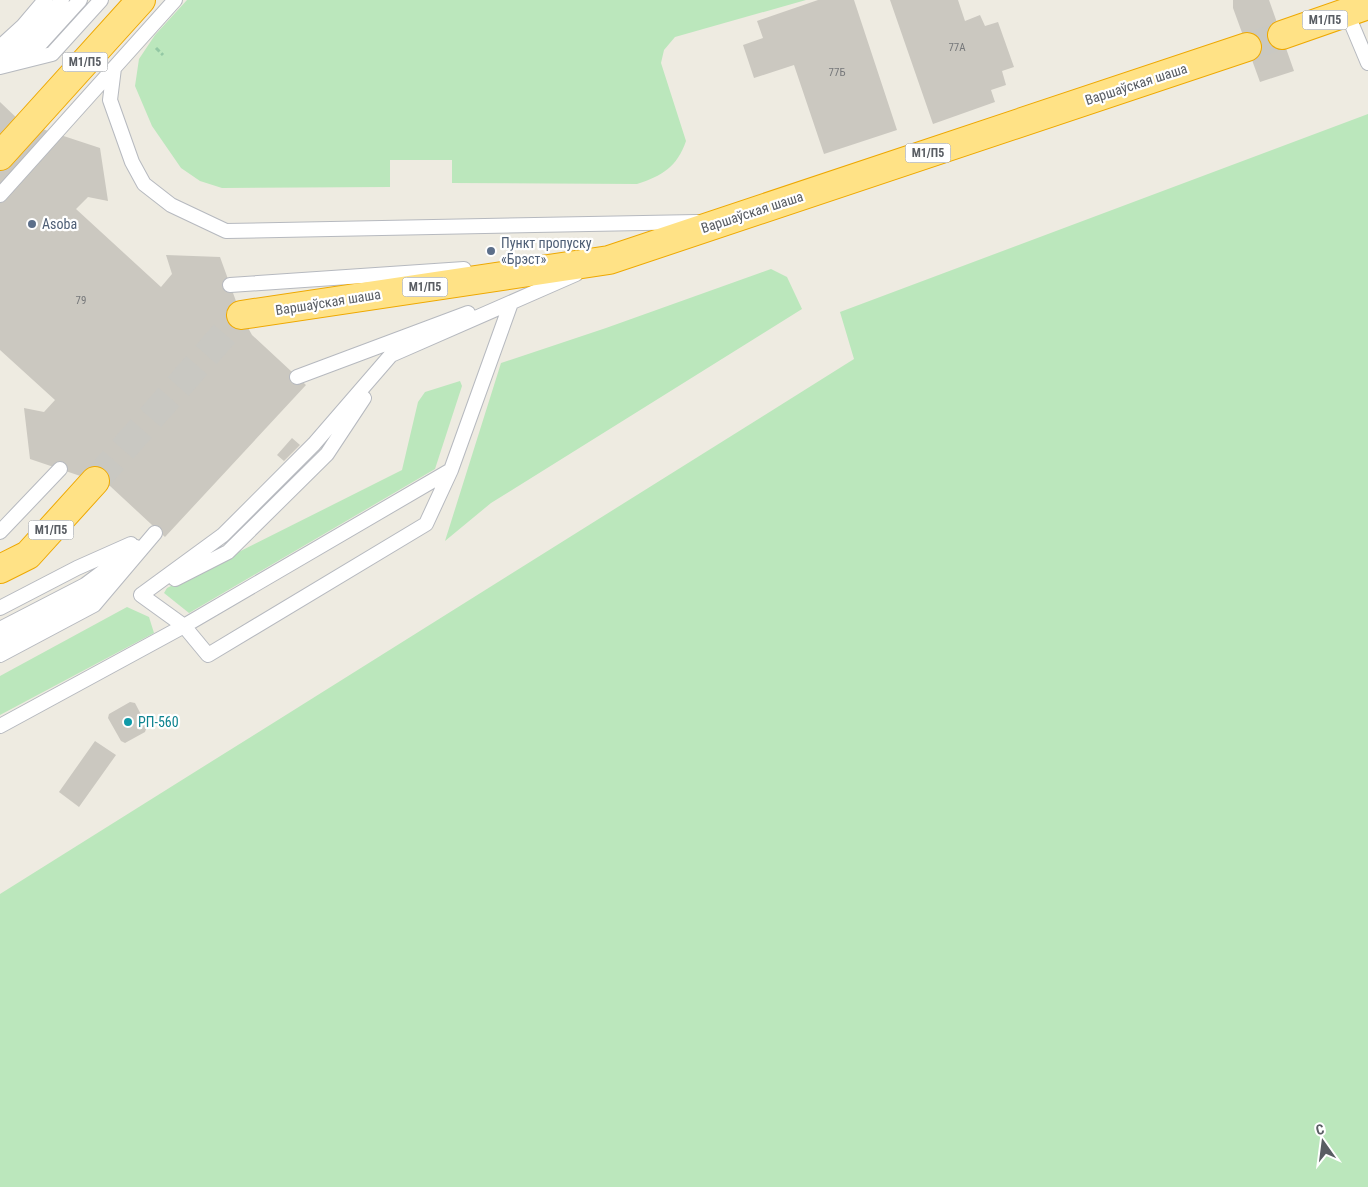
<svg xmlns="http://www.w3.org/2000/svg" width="1368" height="1187" font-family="'Roboto Condensed',sans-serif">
  <rect width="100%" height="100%" fill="#eeebe1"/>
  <path fill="#bbe7bc" d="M187 0H806L675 37 664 50 661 63 686 141C677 167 662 176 637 184L452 183V160H390V187L222 188 200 181 181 168 152 126 135 86 139 59 155 35Z
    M1368 114V1187H0V894L854 359 840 312Z
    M771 269 787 277 802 309 491 503 445 541 501 363 606 328Z
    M460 381 462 386 435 469 189 613 164 593 167 588 402 470 418 402 425 392Z
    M127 607 149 617 154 633 0 715V676Z"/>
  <path fill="#cbc8c0" d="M818 0H854L897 130 824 154 794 65 754 78 743 45 763 38 757 21Z
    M890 0H958L965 21 980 15 985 26 998 22 1014 67 1002 71 1006 85 991 90 995 102 933 124Z
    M1233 0H1269L1294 71 1260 82 1233 8Z
    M0 102 21 122 100 148 108 201 88 197 76 209 161 287 172 274 166 255 220 257 241 315 252 335 306 385 165 537 110 486 30 459 24 408 44 412 55 400 0 350Z
    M292 438 300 445 284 461 277 455Z
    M130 702 135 703 147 726 145 732 125 743 121 741 108 718 109 714Z
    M95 741 116 755 79 807 59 792Z"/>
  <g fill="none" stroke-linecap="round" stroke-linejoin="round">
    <path stroke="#c9c8c2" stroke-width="28" stroke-dasharray="28 14" stroke-linecap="butt" d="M1247 47 1282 35
      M95 481 241 315"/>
    <defs>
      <path id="lane" d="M1348 8 1347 13 1368 63
        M1 46 23 26 45 0
        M3 52 31 34 62 0
        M6 58 41 43 80 0
        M0 67 52 54 101 0
        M114 68 110 100 132 162 144 184 171 205 226 231 697 222
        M0 195 175 0
        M230 285 464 269
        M297 377 468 313
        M0 532 60 469
        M175 579 228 552 327 454 364 398
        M141 595 223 535 314 444 391 355 576 274
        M141 595 184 626 208 655 426 524 451 470
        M0 608 77 568 131 544
        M0 629 85 585 136 547
        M0 642 85 598 110 575
        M0 655 94 605 155 533
        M0 726 184 626 451 470 511 303"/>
      <path id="highway" d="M1282 35 1368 5
        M0 156 141 0
        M241 315 609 260 1247 47
        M0 569 28 555 95 481"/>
    </defs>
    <use href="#lane" stroke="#b6b9bf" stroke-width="16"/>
    <use href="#highway" stroke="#eea800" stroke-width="30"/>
    <path stroke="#93c8a4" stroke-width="3" stroke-dasharray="5 2.5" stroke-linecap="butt" d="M156 48 163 55"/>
    <use href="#lane" stroke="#fff" stroke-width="14"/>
    <use href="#highway" stroke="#ffe286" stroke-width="28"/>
  </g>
  <g fill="#5c6f8a" stroke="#fff" stroke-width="2">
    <circle cx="32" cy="224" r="5"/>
    <circle cx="491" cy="251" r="5"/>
  </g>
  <circle fill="#0f9aa8" stroke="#fff" stroke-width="2" cx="128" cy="722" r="5"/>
  <g text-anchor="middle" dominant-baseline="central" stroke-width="4.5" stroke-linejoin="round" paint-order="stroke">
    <g font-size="11" fill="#76787a">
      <text x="957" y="47">77А</text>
      <text x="837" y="72">77Б</text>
      <text x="81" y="300">79</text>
    </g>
    <g fill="#fff" stroke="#8b8e92" stroke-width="1">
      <rect x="1302.5" y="10.5" width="45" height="19" rx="4"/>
      <rect x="62.5" y="52.5" width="45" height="19" rx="4"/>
      <rect x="905.5" y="143.5" width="45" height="19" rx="4"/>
      <rect x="402.5" y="277.5" width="45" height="19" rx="4"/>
      <rect x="28.5" y="520.5" width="45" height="19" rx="4"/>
    </g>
    <g font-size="12" font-weight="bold" fill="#595d63">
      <text x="1325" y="20">М1/П5</text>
      <text x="85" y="62">М1/П5</text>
      <text x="928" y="153">М1/П5</text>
      <text x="425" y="287">М1/П5</text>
      <text x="51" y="530">М1/П5</text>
    </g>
    <g font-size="14" fill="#595d63" stroke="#fff">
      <text transform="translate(1136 84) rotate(-18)">Варшаўская шаша</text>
      <text transform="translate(752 212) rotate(-18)">Варшаўская шаша</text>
      <text transform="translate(328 302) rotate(-9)">Варшаўская шаша</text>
    </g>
    <g font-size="14" fill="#4e5e75" stroke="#fff" text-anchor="start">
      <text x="42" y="224">Asoba</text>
      <text x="501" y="243">Пункт пропуску<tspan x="501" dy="16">«Брэст»</tspan></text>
    </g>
    <g font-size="14" fill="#0d838f" stroke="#fff" text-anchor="start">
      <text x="138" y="722">РП-560</text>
    </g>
  </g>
  <g transform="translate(1323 1142) rotate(346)" stroke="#ffffff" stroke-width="4" paint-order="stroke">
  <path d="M0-4L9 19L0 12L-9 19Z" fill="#595d63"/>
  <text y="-8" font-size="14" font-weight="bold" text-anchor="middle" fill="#595d63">С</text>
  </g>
</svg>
